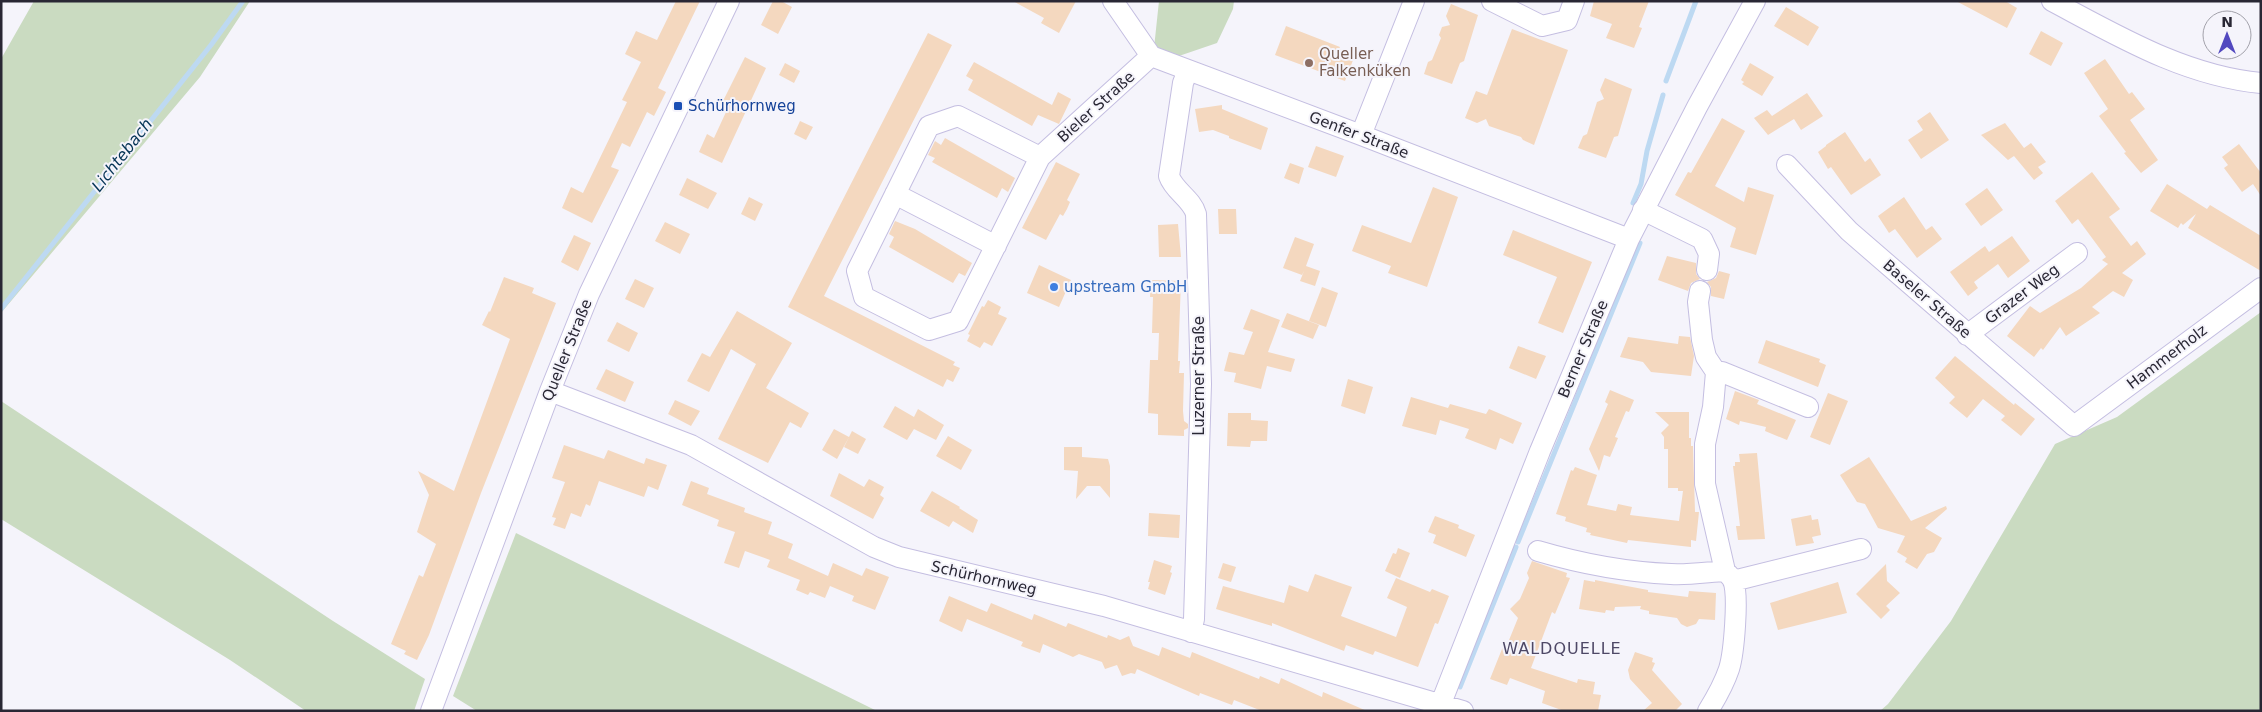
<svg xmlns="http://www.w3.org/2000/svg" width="2262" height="712" font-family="'DejaVu Sans',sans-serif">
  <rect width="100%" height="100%" fill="#f5f4fb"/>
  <path fill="#cadbc1" d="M34 1H250L200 77 1 313V59Z
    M1159 1H1234L1233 9 1217 43 1176 57 1154 48Z
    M2261 312V711H1880L1888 704 1951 621 2055 444 2117 417Z
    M1 401 333 621 425 679 414 711H306L230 660 1 519Z
    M516 533 877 711H477L453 696Z"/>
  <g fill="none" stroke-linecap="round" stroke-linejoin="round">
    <path stroke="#bdd9f2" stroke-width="5" d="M1666 81 1696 1
      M1633 203 1641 184 1647 151 1663 95
      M1 309 211 45 243 1
      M1518 542 1640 243
      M1460 687 1516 547"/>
  </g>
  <path fill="#f4d8bf" d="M676 1H700L658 88 666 92 654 116 647 112 630 147 622 143 611 167 619 170 592 223 562 208 571 187 583 193 627 102 622 100 641 62 625 54 636 31 657 40Z
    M773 1H781L792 7 778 34 761 25Z
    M1013 1H1076L1059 33 1041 23 1044 18Z
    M1594 1H1649L1639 27 1642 28 1634 48 1606 38 1612 24 1590 16Z
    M1956 1H2005L2017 8 2007 28Z
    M1451 4 1478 15 1464 61 1460 63 1452 84 1424 74 1428 62 1432 60 1441 38 1439 35 1442 27 1450 25 1446 16Z
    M1786 7 1819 27 1808 46 1774 26Z
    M1286 26 1340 47 1339 49 1355 55 1345 81 1275 55Z
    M1512 29 1568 50 1534 145 1523 140 1521 137 1489 126 1486 119 1477 123 1465 118 1476 91 1487 95Z
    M2041 31 2063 43 2051 66 2029 54Z
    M928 33 952 45 824 296 955 362 953 365 960 368 953 382 947 379 943 387 788 307Z
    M745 57 766 68 722 163 699 152 707 134 714 138 726 112 719 109Z
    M2105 59 2129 94 2132 92 2145 109 2130 120 2158 160 2141 173 2124 153 2126 152 2099 116 2108 109 2084 73Z
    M974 62 1052 105 1058 92 1071 99 1059 124 1038 115 1032 126 968 90 973 80 966 76Z
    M785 63 800 71 794 83 779 75Z
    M1750 63 1774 77 1762 96 1742 84 1744 82 1741 80Z
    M1605 78 1632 89 1618 136 1614 137 1606 158 1578 148 1583 136 1587 134 1597 102 1604 99 1600 90Z
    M1807 93 1823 116 1801 130 1794 119 1768 135 1754 118 1767 110 1772 116Z
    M1222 105V109L1268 128 1261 150 1229 138V136L1213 130 1199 132 1195 109Z
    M1930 112 1949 140 1921 159 1908 140 1923 130 1917 121Z
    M1722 118 1745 131 1715 186 1744 202 1748 187 1774 195 1756 255 1730 247 1736 228 1675 195 1688 172 1691 173Z
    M800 121 813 127 806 140 794 134Z
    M2005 123 2024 148 2031 143 2046 162 2038 167 2043 173 2034 180 2014 156 2008 160 1981 135Z
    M1845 132 1865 162 1870 158 1881 175 1851 195 1831 167 1828 169 1818 152 1826 146V145Z
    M945 138 1015 178 1008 192 1002 188 997 198 932 162 935 158 928 155 935 141 941 145Z
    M2239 144 2261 173V196L2253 184 2242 192 2224 168 2228 165 2222 157Z
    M1316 146 1344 156 1336 177 1308 167Z
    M1056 162 1080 174 1067 200 1070 202 1067 209 1063 216 1060 214 1046 240 1022 228Z
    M1290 163 1304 168 1299 184 1284 178Z
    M2092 172 2120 209 2109 217 2131 246 2137 241 2146 254 2122 273 2133 280 2124 297 2113 291 2092 307 2100 313 2066 336 2060 327 2043 350 2041 348 2034 357 2007 336 2030 306 2040 313 2081 288 2108 264 2102 260 2106 257 2078 219 2072 224 2055 201Z
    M687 178 717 193 708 209 679 195Z
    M2167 184 2207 209 2210 205 2261 236V271L2188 228 2196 214 2183 225 2181 223 2178 228 2150 211Z
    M1433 187 1458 197 1427 287 1388 273 1391 266 1352 251 1362 225 1411 243Z
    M1987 188 2003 210 1981 226 1965 204Z
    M749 197 763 204 755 221 741 214Z
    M1904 197 1926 230 1932 226 1942 239 1917 258 1895 229 1889 233 1878 216Z
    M1218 209H1236L1237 234H1219Z
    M895 221 915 229 972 263 965 276 959 273 953 283 889 247 894 237 889 234Z
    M665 222 690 234 680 254 655 241Z
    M1178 224 1181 257H1159L1158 225Z
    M1513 230 1592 262 1563 333 1538 323 1557 277 1503 255Z
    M574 235 591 243 578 271 561 262Z
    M2012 236 2030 261 2008 278 1998 264 1974 282 1978 288 1968 296 1950 272 1985 246 1989 252Z
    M1295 237 1314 244 1306 266 1320 271 1315 286 1300 281 1304 271 1302 275 1283 268Z
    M1667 256 1696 263V274L1700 279 1691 283 1688 291 1658 280Z
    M1039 265 1071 280 1059 307 1027 293Z
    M1719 271 1730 274 1724 299 1711 296V287L1707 282 1716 278Z
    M504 277 534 288 532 293 556 303 481 493 429 635 417 660 404 654 406 651 391 644 419 575 423 577 436 544 417 532 429 495 418 471 454 491 510 339 482 325 489 311 490 312Z
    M635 279 654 288 644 308 625 299Z
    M1151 280 1181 281 1178 361H1180L1179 373H1184L1183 411 1184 421 1188 424V428L1184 430V436L1158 435V414L1148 413 1150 360H1158L1159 333H1152L1153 297H1150Z
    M1322 287 1338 293 1326 327 1309 321Z
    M988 300 1001 307 998 314 1007 318 992 346 984 342 980 348 967 341 970 335 968 334 982 306 984 307Z
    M1251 309 1280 320 1268 352 1295 359 1291 372 1267 366 1261 389 1234 382 1236 373 1224 371 1229 352 1244 355 1253 332 1243 329Z
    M737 311 792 343 766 388 809 413 801 428 790 422 768 463 718 439 756 364 731 349 709 392 687 381 702 353 710 357Z
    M1287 313 1319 325 1313 339 1281 327Z
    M617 322 638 333 629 352 607 341Z
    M1679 336 1690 337 1694 356 1691 376 1651 372 1643 362 1620 357 1628 337 1678 344Z
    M1766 340 1820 359 1819 362 1826 365 1818 387 1758 363Z
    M1518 346 1546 356 1536 379 1509 368Z
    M1955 356 2014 405 2015 403 2035 419 2021 436 2001 420 2005 416 1983 399 1967 418 1949 403 1955 397 1935 378Z
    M606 369 634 382 625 402 596 389Z
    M1348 379 1373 387 1365 414 1341 406Z
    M1610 390 1634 400 1629 412 1626 411 1615 437 1618 438 1610 457 1604 455 1599 471 1589 449 1608 404 1605 402Z
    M1735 391 1759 400 1757 404 1796 420 1787 440 1765 431 1766 427 1740 421 1739 425 1726 419Z
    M1828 393 1848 401 1830 445 1810 437Z
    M1411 397 1448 408 1450 404 1486 414 1489 409 1522 423 1513 444 1500 438 1496 450 1465 438 1469 429 1440 420 1436 435 1402 426Z
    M675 400 700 411 691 426 668 414Z
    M895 406 914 417 918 409 944 425 936 440 914 429 907 440 883 427Z
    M1655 412H1689V438H1691V446H1693L1695 512H1699L1696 541 1691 540V547L1628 540 1627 543 1590 535 1591 533 1586 532 1587 528 1565 521 1566 517 1556 514 1571 470 1573 471 1575 467 1597 475 1587 505 1616 511 1618 504 1632 507 1630 515 1679 521 1683 491H1678V488H1668V449H1664V437L1661 433 1669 425Z
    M1228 413H1251V420L1268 421 1267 441H1251L1250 447 1227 446Z
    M834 429 849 437 837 459 822 450Z
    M852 431 866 439 858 454 844 447Z
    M948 436 972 450 961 470 936 456Z
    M564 445 604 459 608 450 644 464 646 458 667 465 658 490 648 486 644 497 599 481 590 506 586 504 581 517 571 513 565 529 553 525 556 518 552 517 565 482 552 478Z
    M1064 447H1082V457L1108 459 1110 466V498L1100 486H1087L1076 499 1078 471 1064 470Z
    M1757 453 1765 539 1738 540 1736 526H1740L1733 466H1735V462H1740L1739 454Z
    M1869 457 1911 521 1946 506 1947 509 1925 528 1942 538 1934 552 1927 554 1917 569 1905 562 1907 558 1897 552 1905 536 1878 528 1865 504 1857 502 1840 475Z
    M839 473 864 487 869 479 884 487 880 495 884 498 873 519 830 496Z
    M691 481 709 488 707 494 745 508 744 512 772 522 768 534 793 544 788 558 828 576 833 563 862 576 866 568 889 577 875 610 852 601 854 596 830 586 825 598 810 592 808 595 796 590 800 580 767 567 770 560 745 551 739 568 724 563 735 532 717 526 719 520 682 505Z
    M932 491 960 507 959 508 978 520 973 533 953 521 949 527 920 511Z
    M1149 513 1180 515 1179 538 1148 536Z
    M1811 515 1812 520 1818 519 1821 535 1812 537 1814 543 1796 546 1791 519Z
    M1435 516 1459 525 1458 528 1475 535 1466 557 1433 543 1436 535 1428 532Z
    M1398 548 1410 553 1400 578 1385 571 1393 553 1396 554Z
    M1154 560 1172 566 1170 572 1172 573 1165 595 1148 589 1150 582H1148Z
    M1532 561 1567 573 1566 577 1570 578 1555 614 1552 612 1531 668 1577 683 1578 679 1595 682 1593 694 1601 695 1598 711H1564L1542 703 1545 691 1510 678 1507 685 1490 679 1504 644 1507 645 1518 618 1510 609 1520 599 1529 578 1527 573Z
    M1223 563 1236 567 1231 582 1218 578Z
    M1886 564 1887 581 1900 593 1886 606 1890 610 1881 619 1856 594Z
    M1315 574 1352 587 1341 616 1396 637 1407 607 1387 598 1396 578 1430 592 1432 589 1449 596 1438 624 1435 623 1418 667 1375 651 1373 655 1346 645 1344 651 1272 623V626L1216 609 1223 586 1284 603 1289 585 1308 592Z
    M1584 580 1595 582V580L1648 590V592L1688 597 1689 591 1716 593 1715 620 1699 619 1696 624 1687 627 1681 624 1677 618 1649 614V611L1640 609 1641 606 1615 607 1614 611 1606 610 1605 613 1579 609Z
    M1838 582 1847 613 1778 630 1770 603Z
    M949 596 987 612 991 603 1032 620 1034 614 1066 627 1068 623 1107 638 1108 635 1120 640 1129 636 1133 646 1159 656 1162 647 1190 658 1192 652 1259 679 1260 676 1279 684 1281 678 1322 697 1323 692 1367 711H1262L1234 700 1232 705 1200 693 1199 696 1137 669 1135 674 1131 673 1122 676 1117 665 1105 669 1102 662 1079 654 1073 657 1043 644 1040 653 1021 646 1023 642 967 619 962 632 939 621Z
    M1635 652 1653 658 1652 662 1655 663 1652 670 1682 704 1675 711H1643L1652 703 1630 679 1628 670Z"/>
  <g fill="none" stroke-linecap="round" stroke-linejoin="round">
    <defs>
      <path id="minor" d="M1113 1 1151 56 1361 135 1629 239
        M1492 1 1542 26 1567 20 1574 1
        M2052 1C2118 36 2185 76 2261 83
        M1188 70 1183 83 1169 176C1174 191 1192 199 1196 214L1201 384 1194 619 1191 632
        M1361 135 1414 1
        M1040 157 958 116 929 126 857 271 864 297 929 330 958 321 1040 157 1151 56
        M1787 165 1849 231 2074 426 2261 288
        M895 194 996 246
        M1643 210 1702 239 1709 254 1707 270
        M1700 291 1698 302 1702 340 1706 357 1716 372 1713 407 1705 444V484L1725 571C1728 574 1731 577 1733 580 1739 595 1734 653 1729 669 1724 684 1716 698 1708 711
        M1967 335 2077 253
        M1716 372H1722L1808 407
        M550 391 691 445 874 547 899 557 1104 606 1463 711
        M1538 551C1582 564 1625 572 1671 574 1689 575 1708 572 1725 571
        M1733 581 1861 549
        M431 711 550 391 589 294 729 1
        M1438 711 1540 451 1629 239 1697 107 1755 1"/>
    </defs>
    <use href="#minor" stroke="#c4bee1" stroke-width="22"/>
    <use href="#minor" stroke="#fff" stroke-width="20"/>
  </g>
  <circle fill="#8d6e63" stroke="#f5f4fb" stroke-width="2" cx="1309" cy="63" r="5"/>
  <rect fill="#1a4fb4" stroke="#f5f4fb" stroke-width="2" x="673" y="101" width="10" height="10" rx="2.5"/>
  <circle fill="#3f7fe0" stroke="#f5f4fb" stroke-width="2" cx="1054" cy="287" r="5"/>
  <g text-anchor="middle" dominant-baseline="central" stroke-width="4" stroke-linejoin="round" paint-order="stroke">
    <g font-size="15" fill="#785e54" stroke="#f5f4fb" text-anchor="start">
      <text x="1319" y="54">Queller<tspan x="1319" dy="17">Falkenküken</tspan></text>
    </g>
    <g font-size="15" fill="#164399" stroke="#f5f4fb" text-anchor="start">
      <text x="688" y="106">Schürhornweg</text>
    </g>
    <g font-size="15" fill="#292734" stroke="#f5f4fb">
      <text transform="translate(1096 107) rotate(-42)">Bieler Straße</text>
      <text transform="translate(1359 135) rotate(21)">Genfer Straße</text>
      <text transform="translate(2022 294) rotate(-37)">Grazer Weg</text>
      <text transform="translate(1927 299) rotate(41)">Baseler Straße</text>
      <text transform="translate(1583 349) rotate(-67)">Berner Straße</text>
      <text transform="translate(567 350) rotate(-68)">Queller Straße</text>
      <text transform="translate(2167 357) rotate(-37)">Hammerholz</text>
      <text transform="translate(1199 376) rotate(-90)">Luzerner Straße</text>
      <text transform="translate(984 578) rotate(13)">Schürhornweg</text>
    </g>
    <g font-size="15" fill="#366cbe" stroke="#f5f4fb" text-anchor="start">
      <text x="1064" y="287">upstream GmbH</text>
    </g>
    <g font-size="16" font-style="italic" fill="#063556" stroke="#f5f4fb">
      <text transform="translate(122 155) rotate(-52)">Lichtebach</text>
    </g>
    <g font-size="16" letter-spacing="1" fill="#4e4866" stroke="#f5f4fb">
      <text x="1562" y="648">WALDQUELLE</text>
    </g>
  </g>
  <rect width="2262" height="712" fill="none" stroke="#292734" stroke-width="5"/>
  <g transform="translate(2227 35)"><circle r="24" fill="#f5f4fb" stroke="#a3a2ab"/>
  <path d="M0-4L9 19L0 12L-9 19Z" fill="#5248bf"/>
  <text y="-8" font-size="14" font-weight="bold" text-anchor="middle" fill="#292734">N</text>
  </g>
</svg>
